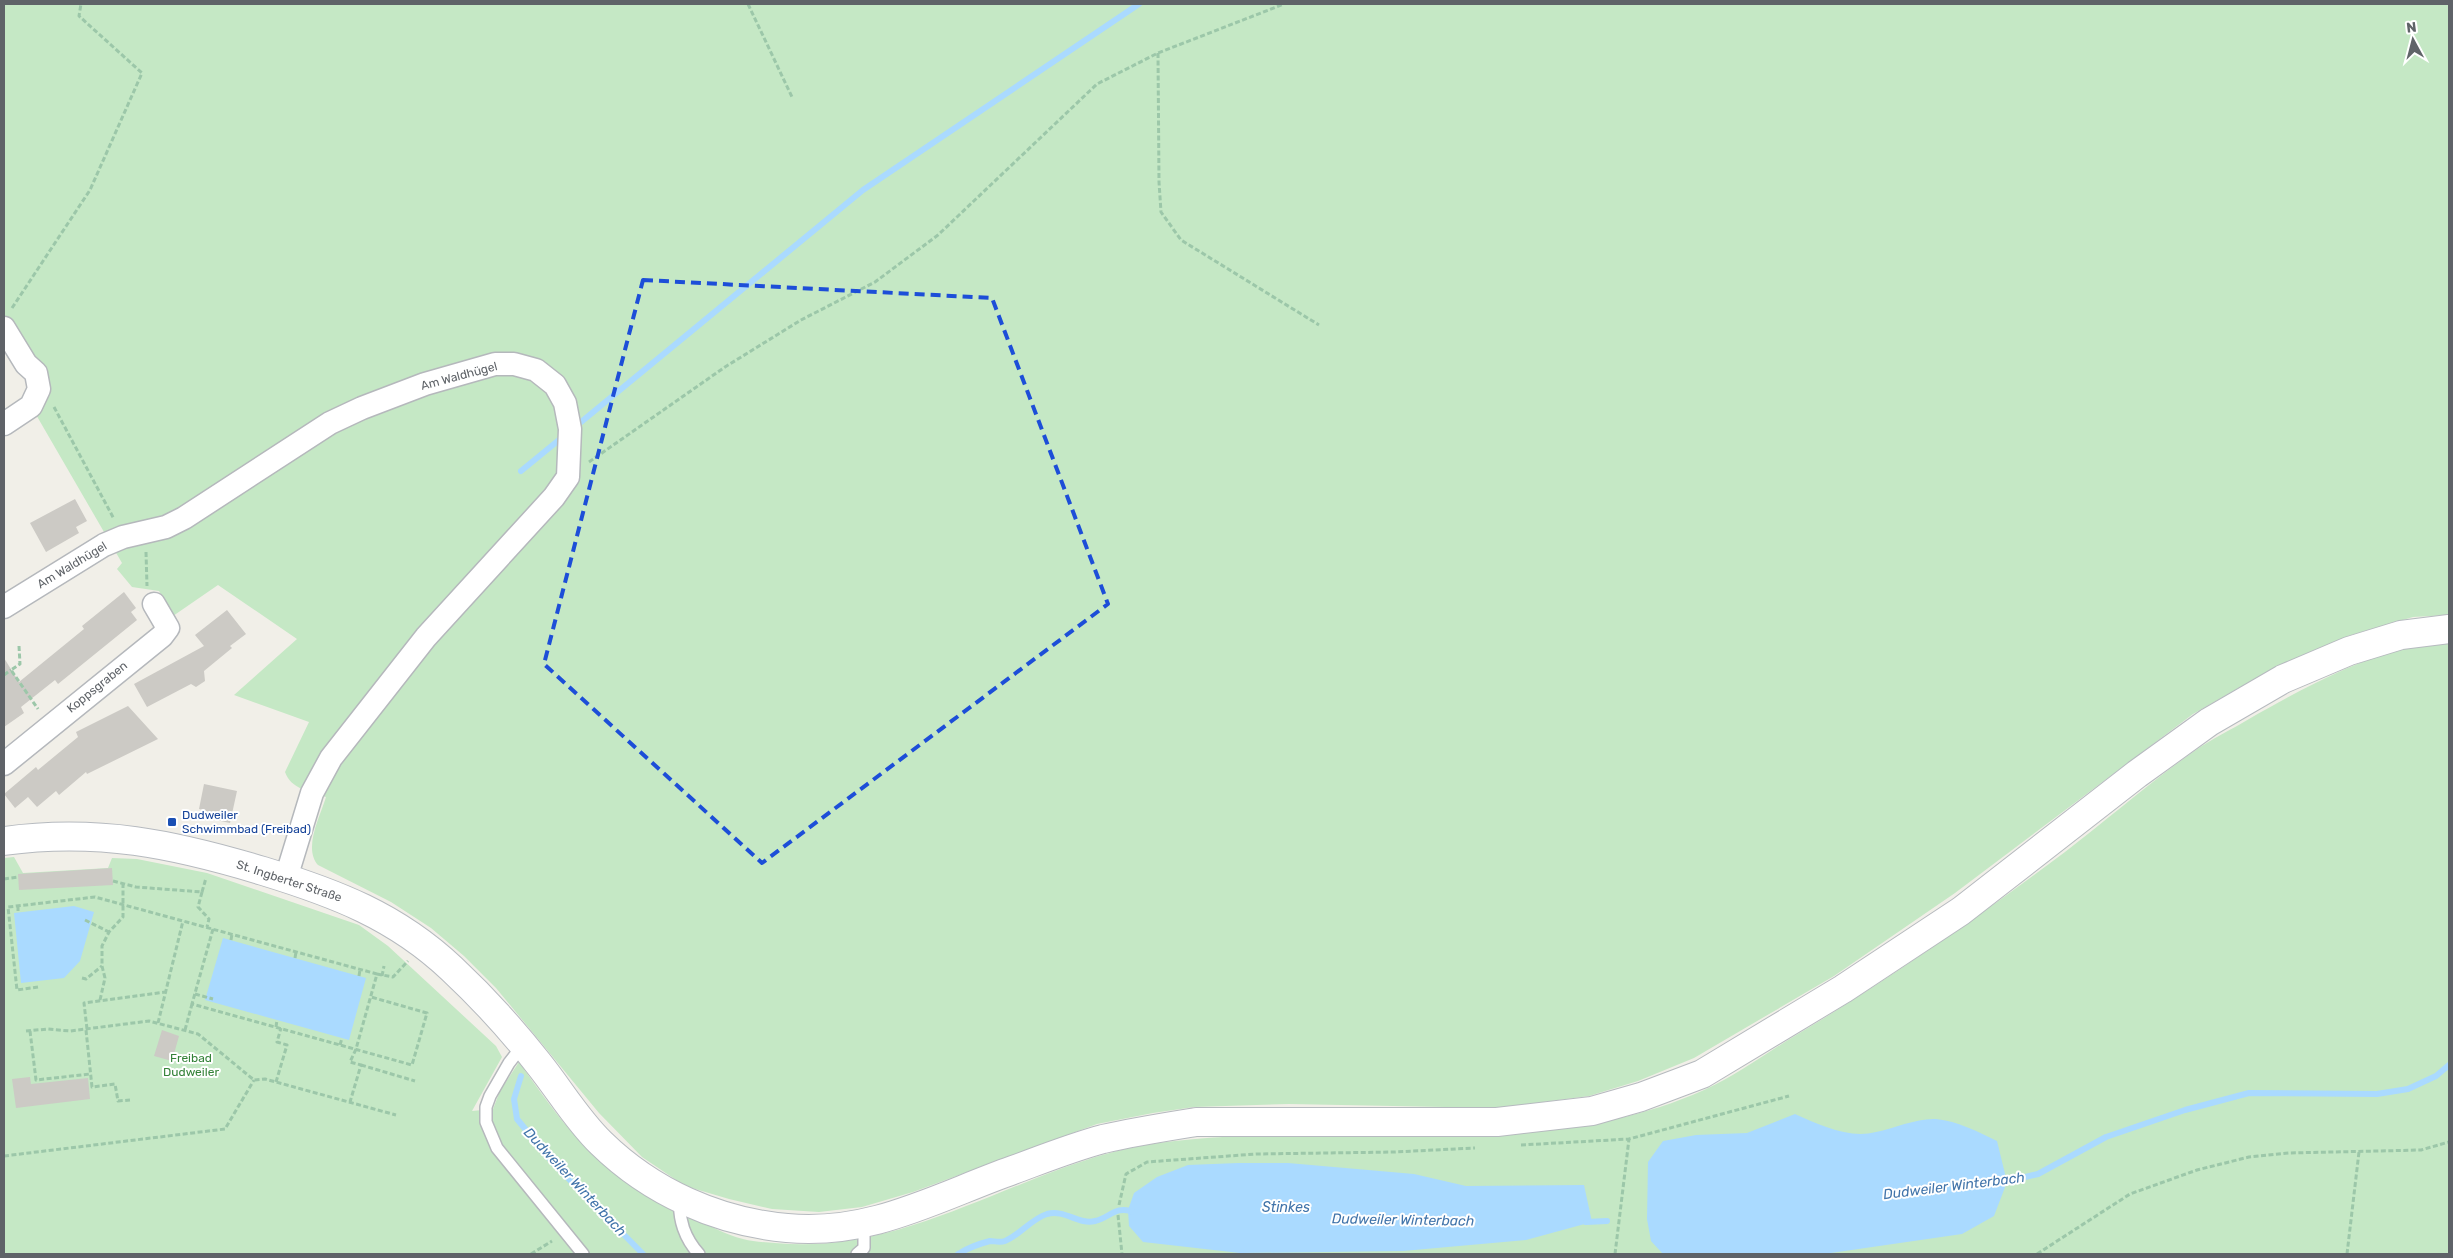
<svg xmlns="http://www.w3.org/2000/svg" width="2453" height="1258" font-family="Rubik,sans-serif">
  <rect width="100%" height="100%" fill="#f1efe8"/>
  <path fill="#c5e8c5" d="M4 4H2449V615L2413 617 2348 636 2272 669 2193 714 1955 893 1834 976 1694 1058 1638 1081 1589 1096 1497 1108 1289 1104 1194 1107 1153 1113 1097 1124 913 1192 862 1207 819 1212 772 1209 729 1199 685 1186 642 1157 599 1113 496 988 464 956 431 928 391 902 318 865C303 848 320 817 326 797 310 792 291 789 285 772L309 722 234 695 297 639 218 585 173 616 159 591 132 587 117 569 122 563 31 406 36 399 4 327Z
    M2449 643V1254H4V858L14 857 23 873 108 868 112 858 137 859 207 873 359 925 388 946 496 1046 502 1057 472 1111 493 1109 500 1091 519 1062C550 1106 582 1152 627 1182 647 1197 671 1207 694 1218 709 1225 726 1235 743 1239 753 1242 765 1242 775 1243 894 1255 996 1185 1106 1154 1152 1141 1198 1138 1245 1136 1399 1129 1559 1155 1704 1090 1733 1077 1761 1057 1788 1040 1884 983 1976 919 2065 852 2108 819 2149 783 2193 752 2211 739 2231 730 2249 719 2296 692 2354 661 2406 647 2420 644 2435 644 2449 643Z"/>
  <path fill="#aadaff" d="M74 906 94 912 80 961 64 978 21 983 14 913Z
    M223 938 366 978 349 1040 205 1000Z
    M1795 1114C1820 1125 1849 1139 1876 1132 1895 1128 1917 1118 1936 1119 1958 1121 1978 1132 1997 1141L2007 1182 1994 1216 1962 1234 1824 1254H1663L1651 1241 1647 1219 1648 1162 1663 1141 1696 1135 1747 1133Z
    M1238 1163H1288L1414 1174 1466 1186 1584 1185 1592 1222 1526 1240 1403 1251 1240 1253 1143 1242 1129 1226 1128 1210 1134 1193 1157 1177 1188 1165Z"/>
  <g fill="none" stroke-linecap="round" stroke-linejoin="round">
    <path stroke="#aadaff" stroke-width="6" d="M575 427 863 190 1139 4
      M521 471 565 435
      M521 1076 514 1099 517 1119 555 1165 643 1254
      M2000 1183 2038 1174 2106 1137 2185 1110 2249 1093 2377 1094 2408 1089 2436 1076 2449 1065
      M1586 1222 1607 1221
      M958 1254C968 1248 978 1244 990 1241 994 1241 1000 1243 1005 1241 1020 1235 1031 1219 1047 1214 1065 1209 1078 1225 1095 1221 1110 1218 1115 1205 1134 1212"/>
  </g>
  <path fill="#cccac5" d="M75 499 87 521 76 527 79 533 46 552 30 523Z
    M124 592 136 608 131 612 137 620 58 684 55 680 21 707 24 713 4 727V658L19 682 84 629 82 626Z
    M227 610 246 634 230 646 232 648 204 671 205 681 196 687 191 684 147 707 134 684 204 646 195 635Z
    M128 706 158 739 87 774 86 772 59 795 56 791 37 807 28 797 15 808 4 794 36 767 38 770 78 737 76 732Z
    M204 784 237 791 230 823 202 817 203 810 199 809Z
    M112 868 113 885 19 890 18 874Z
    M162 1030 179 1036 172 1061 154 1056Z
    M30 1077 31 1084 88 1078 90 1099 16 1108 12 1079Z"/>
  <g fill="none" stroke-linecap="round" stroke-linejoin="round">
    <defs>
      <path id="lane" d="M523 1045 509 1063 490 1096 486 1107V1122L497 1148 583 1254
        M680 1199C678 1219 685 1239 699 1254
        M857 1254 864 1248V1225"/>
      <path id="street" d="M4 328 26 364 36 373 39 389 31 406 4 424
        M4 607 104 545 123 537 166 527 184 518 330 423 362 408 425 384 495 364H514L536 370 555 385 565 403 570 429 568 477 554 497 426 637 331 758 312 793 286 878
        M4 764 162 636 168 628 154 604"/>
      <path id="secondary" d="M4 841C97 828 174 844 263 871 335 893 396 916 452 969 483 998 512 1030 538 1063 559 1089 577 1120 601 1143 651 1192 718 1222 787 1228 871 1236 937 1197 1013 1170 1043 1159 1073 1147 1103 1139 1133 1132 1165 1127 1196 1122H1497L1592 1111 1641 1097 1702 1074 1843 989 1961 911 2137 774 2209 722 2283 679 2349 651 2401 635 2449 629"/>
    </defs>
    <use href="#lane" stroke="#b5b8bc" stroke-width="14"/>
    <use href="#street" stroke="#b5b8bc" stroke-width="25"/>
    <use href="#secondary" stroke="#b6babf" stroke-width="30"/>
    <path stroke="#9cc7a9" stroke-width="3" stroke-dasharray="5 2.5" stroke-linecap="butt" d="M748 4 792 97
      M1158 53 1159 182 1161 212 1181 240 1319 325
      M12 308 90 190 142 73 79 16 81 4
      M54 407 114 519
      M589 462 725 367 801 320 875 282 938 235 1097 84 1158 53 1284 4
      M146 552 147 586
      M19 646 20 664 11 670 38 709
      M4 675 11 670
      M4 879 18 877
      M113 881 136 887 202 892 198 907 209 919 207 927
      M202 892 206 878
      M18 906V913
      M85 920 109 932
      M213 929 192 1004 412 1065 427 1013 371 997
      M231 940 232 934
      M295 958 296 952
      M377 974 393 977 408 961
      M359 976 360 970
      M382 976 384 966
      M82 978 86 979 102 966
      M38 987 17 990 8 907 95 897 377 974 356 1049 350 1062 361 1065 350 1102
      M195 994 213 999
      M100 1000 105 978 102 966V946L109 932 123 917V884
      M158 1023 183 921
      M276 1027 277 1020
      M87 1029 84 1003 165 992
      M86 1030 92 1087 115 1084 118 1101 130 1100
      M185 1030 192 1004
      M26 1031 48 1029 70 1031 149 1021 198 1034 254 1080 265 1079 396 1115
      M30 1031 36 1080 90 1074
      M340 1045 342 1038
      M361 1065 415 1081
      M276 1082 287 1045 277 1042 281 1028
      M1521 1145 1629 1139
      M4 1156 225 1129 254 1080
      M1119 1205 1126 1174 1147 1162 1256 1154 1395 1152 1475 1148
      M1118 1215 1122 1254
      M531 1254 552 1241
      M1615 1254 1629 1139 1789 1096
      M2037 1254 2130 1194 2197 1170 2249 1157 2289 1153 2421 1150 2449 1142
      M2347 1254 2359 1152"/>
    <use href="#lane" stroke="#fff" stroke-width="11"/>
    <use href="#street" stroke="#fff" stroke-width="22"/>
    <use href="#secondary" stroke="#fff" stroke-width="28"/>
  </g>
  <path fill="none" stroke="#1d4ed8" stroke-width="4" stroke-dasharray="10 6" stroke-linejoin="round" d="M643 280 992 298 1108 604 762 863 544 664Z"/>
  <rect fill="#1a4fb4" stroke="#fff" stroke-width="2" x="167" y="817" width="10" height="10" rx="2.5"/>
  <g text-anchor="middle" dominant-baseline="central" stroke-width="4" stroke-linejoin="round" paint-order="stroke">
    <g font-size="12" fill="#5f6368" stroke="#fff">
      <text transform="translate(459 376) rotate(-15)">Am Waldhügel</text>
      <text transform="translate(72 565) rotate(-31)">Am Waldhügel</text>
      <text transform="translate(97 687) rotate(-39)">Koppsgraben</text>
      <text transform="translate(289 881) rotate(18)">St. Ingberter Straße</text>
    </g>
    <g font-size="12" fill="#164399" stroke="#fff" text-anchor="start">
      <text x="182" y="815">Dudweiler<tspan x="182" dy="14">Schwimmbad (Freibad)</tspan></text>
    </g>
    <g font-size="12" fill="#348238" stroke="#fff">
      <text x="191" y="1058">Freibad<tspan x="191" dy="14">Dudweiler</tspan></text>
    </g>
    <g font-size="14" font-style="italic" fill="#4174aa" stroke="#fff">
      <text transform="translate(575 1182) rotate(47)">Dudweiler Winterbach</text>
      <text transform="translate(1954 1186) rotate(-7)">Dudweiler Winterbach</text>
      <text x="1286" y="1207">Stinkes</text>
      <text transform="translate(1403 1220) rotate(1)">Dudweiler Winterbach</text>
    </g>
  </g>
  <rect width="2453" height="1258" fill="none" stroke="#5f6368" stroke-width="10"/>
  <g transform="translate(2413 40) rotate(353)" stroke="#ffffff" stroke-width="4" paint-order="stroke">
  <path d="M0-4L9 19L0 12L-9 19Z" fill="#5f6368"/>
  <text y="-8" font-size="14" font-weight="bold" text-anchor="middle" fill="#5f6368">N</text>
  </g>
</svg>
